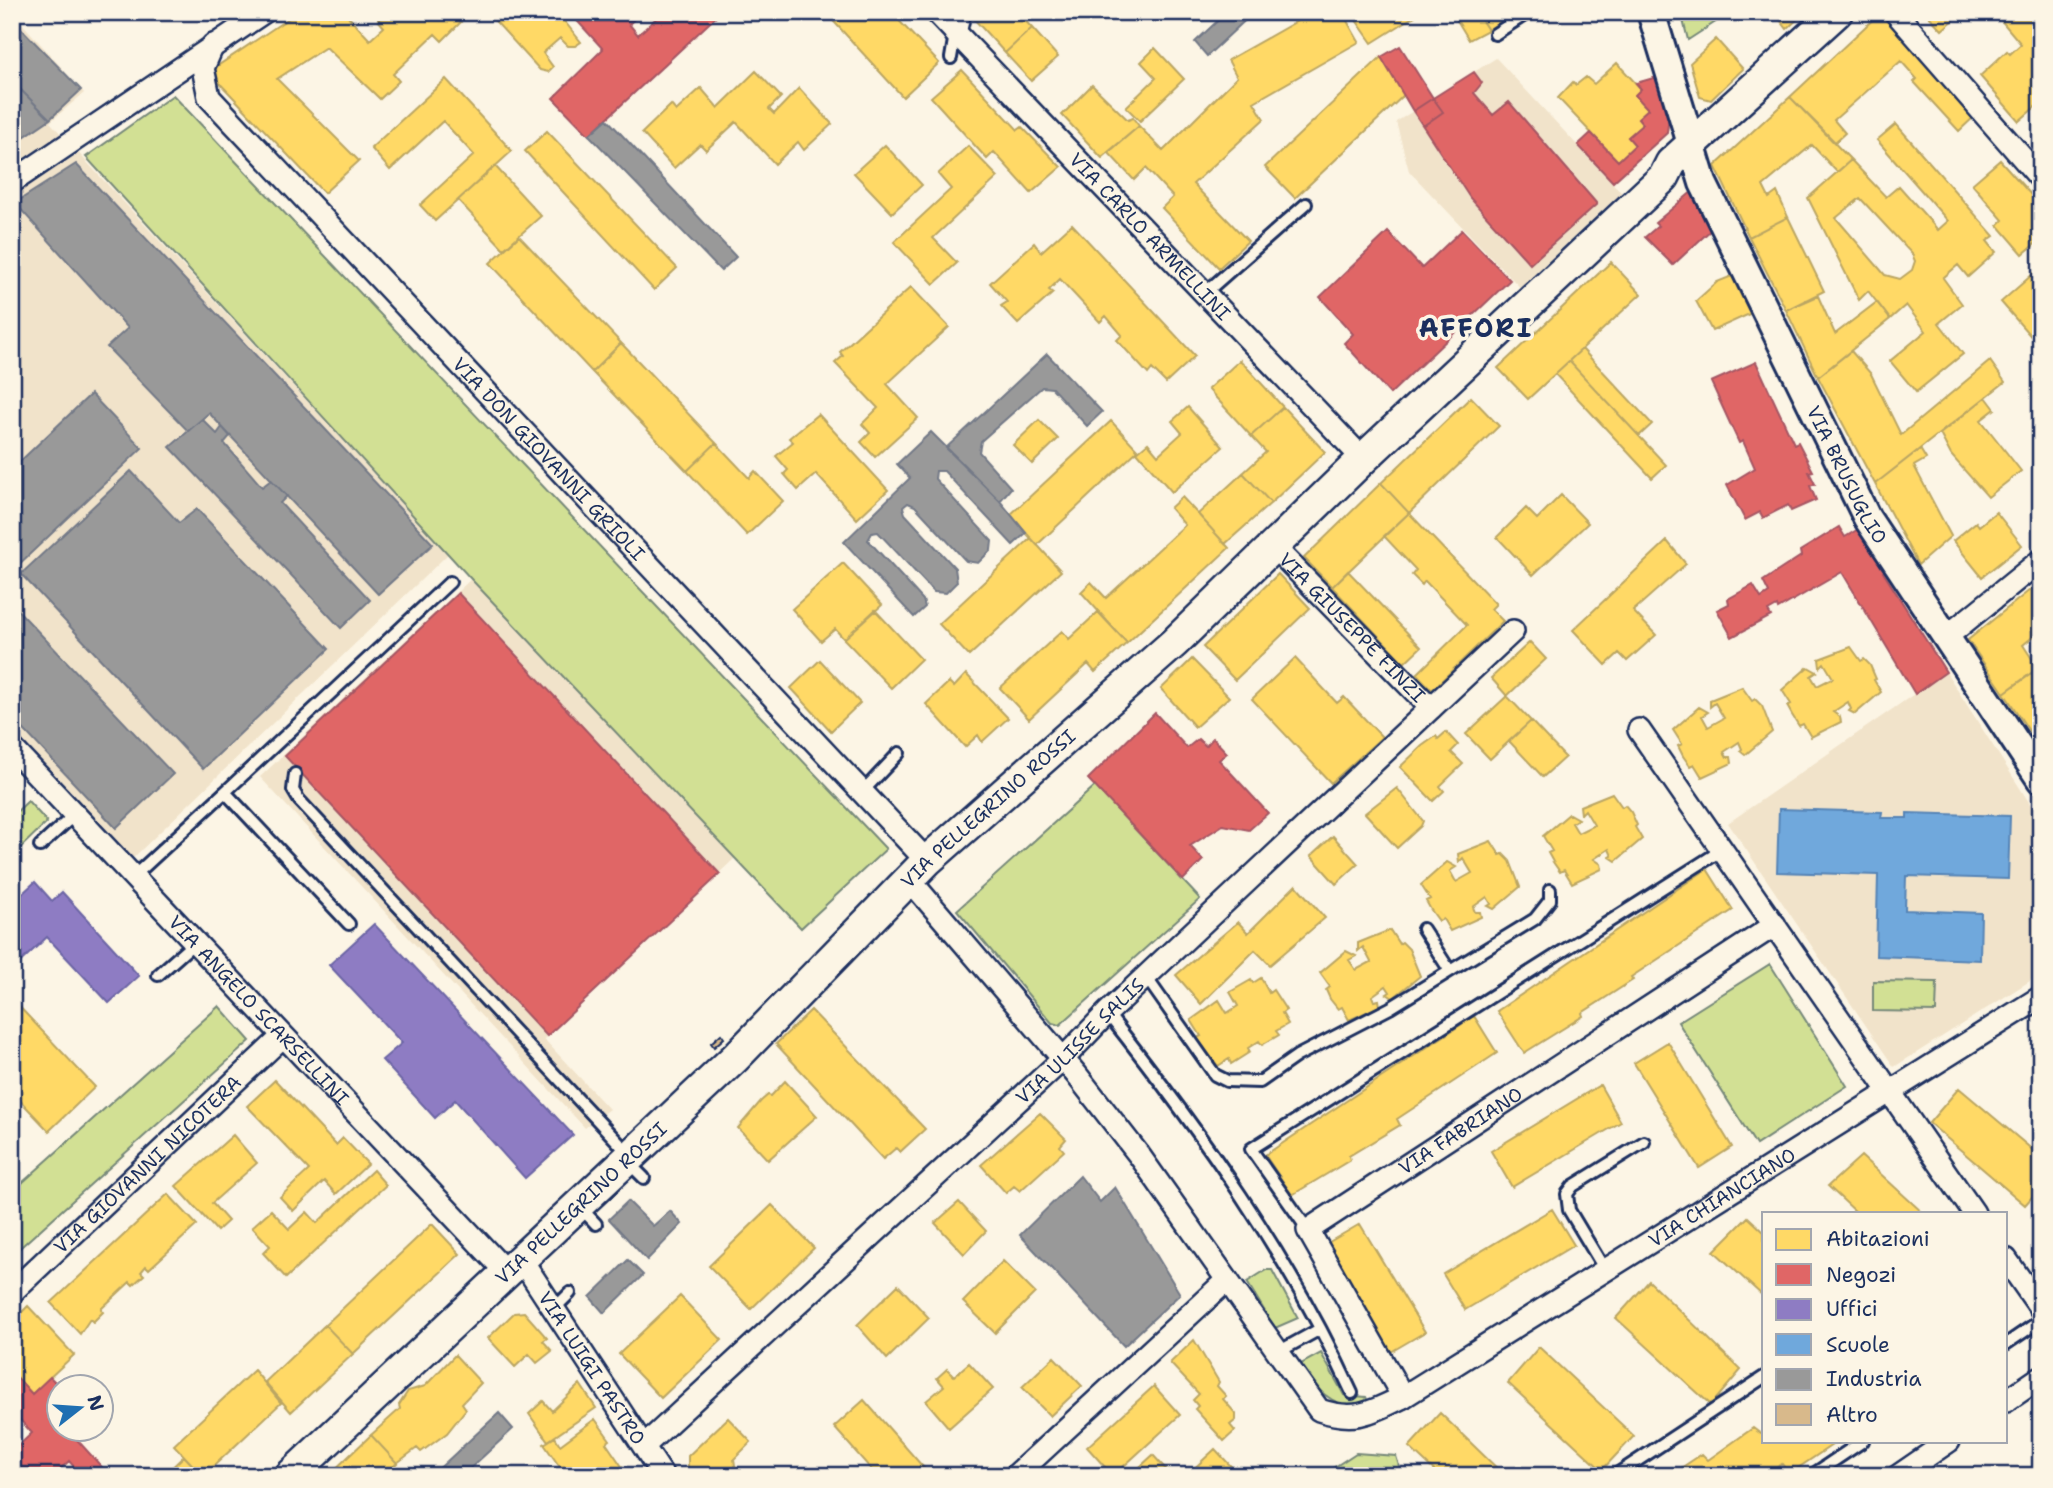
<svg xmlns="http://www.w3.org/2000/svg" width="2053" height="1488" font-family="'Shantell Sans',sans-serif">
  <rect width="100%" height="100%" fill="#fcf5e5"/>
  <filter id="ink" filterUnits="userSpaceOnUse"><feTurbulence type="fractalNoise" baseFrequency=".0143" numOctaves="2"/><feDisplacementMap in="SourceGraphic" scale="14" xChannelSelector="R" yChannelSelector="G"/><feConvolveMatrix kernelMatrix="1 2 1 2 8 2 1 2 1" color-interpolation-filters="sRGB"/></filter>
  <g filter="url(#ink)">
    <path fill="#f1e3ca" d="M12 12 84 93 50 122 448 554 133 858 12 735Z
      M1496 58 1633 205 1532 300 1409 171 1396 122Z
      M471 579 735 858 544 1039 609 1109 585 1128 260 777Z
      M1946 672 2041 821V974L1894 1067 1728 823Z"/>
    <path fill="#d2e094" stroke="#768879" stroke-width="2" d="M1681 12H1731L1688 40Z
      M173 95 886 849 801 928 471 579 86 157Z
      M1095 786 1200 899 1060 1025 1052 1023 957 910Z
      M28 801 47 822 12 856V816Z
      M1770 964 1847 1086 1756 1145 1678 1022Z
      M1873 981 1937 982 1936 1012 1873 1011Z
      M219 1006 250 1041 12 1255V1192Z
      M1266 1270H1272L1298 1318 1275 1328 1247 1282Z
      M1321 1353 1344 1395 1366 1397 1368 1402C1338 1415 1314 1388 1299 1365Z
      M1356 1453 1396 1456 1402 1476H1321Z"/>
    <path fill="#ffd966" stroke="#bba664" stroke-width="2" fill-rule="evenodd" d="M298 12H344L370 40 384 27 378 20 386 12H462L456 17 461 22 442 41 435 34 393 74 399 81 380 99 326 47 277 79 359 161 324 193 211 74 213 69Z
      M557 12 581 42 575 46H568L560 38 543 53 553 67 548 72 540 70 487 12Z
      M825 12H891L939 63 903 97Z
      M979 12H1017L1032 28 1005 53 973 18Z
      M1313 12H1342L1359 42 1254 102 1264 119 1193 184 1248 241 1219 268 1162 208 1173 197 1146 168 1134 180 1108 152 1139 126 1163 151 1237 77 1228 60Z
      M1369 12H1421L1372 43 1356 20Z
      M1452 12H1476L1488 30 1469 40Z
      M1476 12H1515L1488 30Z
      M1774 12H1805L1787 29Z
      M1881 12H1887L1976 115 1959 131 1914 82 1917 79 1901 61 1834 120 1845 133 1835 142 1790 97Z
      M1925 12H1963L1942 30Z
      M1994 12H2027L2041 28V102L2019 121 1980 76 2007 51 2010 54 2021 44Z
      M1032 28 1058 57 1031 81 1005 53Z
      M1716 39 1743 69 1711 100 1700 97 1690 63Z
      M1155 48 1184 79 1140 121 1126 107 1156 78 1141 62Z
      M1381 57 1404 95 1295 198 1265 167Z
      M1617 63 1641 89 1635 95 1648 109 1638 118 1643 124 1628 137 1635 145 1618 161 1558 98 1573 82 1576 85 1586 77 1594 84Z
      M962 70 1018 130 1022 127 1061 167 1031 193 994 152 987 159 931 97Z
      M756 71 781 97 769 109 774 114 799 88 832 124 804 150 798 142 775 164 736 122 706 150 700 144 674 168 642 133 671 105 676 111 701 88 718 108Z
      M446 79 512 151 435 221 420 205 474 155 443 121 390 170 371 148Z
      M1092 85 1128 120 1133 118 1139 126 1102 158 1062 115Z
      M1790 97 1851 160 1837 172 1812 145 1763 186 1769 198 1777 192 1788 217 1749 237 1715 166Z
      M1896 124 1994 236 1987 241 1996 252 1968 277 1958 265 1943 278 1962 304 1939 323 1963 354 1916 392 1890 361 1926 331 1906 305 1890 319 1868 291 1859 300 1808 198 1851 160 1886 197 1899 186 1938 230 1948 221 1877 140ZM1860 198 1912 254 1915 261 1912 270 1900 279 1885 275 1836 218Z
      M547 131 677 268 654 290 525 151Z
      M885 145 922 185 892 213 854 173Z
      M968 146 998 177 933 238 957 263 934 284 894 242 951 189 938 174Z
      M2000 160 2041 206V239L2023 254 1998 225 2003 220 1972 184Z
      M495 166 541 216 504 249 458 200Z
      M1788 217 1824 291 1786 310 1749 237Z
      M1072 224 1195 356 1166 383 1152 369 1148 374 1117 340 1122 335 1106 316 1100 322 1060 279 1049 290 1053 293 1018 324 1001 306 1007 302 990 283 1034 243 1041 252Z
      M519 236 621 343 592 372 490 263Z
      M1611 262 1641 294 1528 399 1498 368Z
      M2041 267V348L2001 302Z
      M1737 274 1754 312 1712 331 1696 301 1717 282Z
      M911 287 949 327 887 384 918 418 875 457 861 442 870 433 862 424 878 408 835 363 843 356 840 352Z
      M1818 296 1835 334 1877 302 1890 319 1818 377 1786 310Z
      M621 343 716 443 687 471 592 372Z
      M1582 349 1652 424 1639 436 1569 361Z
      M1851 351 1871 374 1901 435 1990 361 2005 382 1875 484 1818 377Z
      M1240 360 1283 407 1251 436 1208 389Z
      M1569 361 1666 465 1652 478 1555 374Z
      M1471 397 1499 426 1409 513 1381 483Z
      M1986 397 1995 409 1981 420 2021 471 1988 497 1951 455 1940 434Z
      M1188 407 1223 447 1172 492 1137 452 1148 443 1158 455 1182 433 1172 421Z
      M1283 407 1325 452 1271 503 1243 473 1266 452 1251 436Z
      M818 414 888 490 857 519 816 474 798 490 784 474 788 470 776 456 793 442 789 438Z
      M1039 420 1058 439 1032 464 1013 445Z
      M1111 421 1138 450 1037 545 1010 515Z
      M716 443 749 478 755 471 783 501 747 535 687 471Z
      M1920 449 1926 459 1914 466 1951 536 1918 565 1875 484Z
      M1243 473 1271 503 1225 544 1198 514Z
      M1381 483 1409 513 1332 587 1304 558Z
      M1561 495 1588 523 1533 575 1497 537 1526 508 1537 519Z
      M1182 497 1229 548 1127 643 1081 592 1091 582 1106 598 1185 525 1170 508Z
      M1996 512 2022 545 1982 577 1953 541 1976 522 1979 526Z
      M1409 513 1496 604 1491 609 1503 621 1432 690 1417 674 1467 625 1425 581 1422 585 1412 575 1416 570 1384 536Z
      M1031 538 1061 571 969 656 939 624Z
      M1667 541 1686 564 1633 611 1656 635 1627 661 1619 653 1606 665 1573 630Z
      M843 563 882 605 844 639 835 629 821 641 792 609Z
      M1348 571 1421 647 1404 663 1332 587Z
      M1278 574 1310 608 1235 680 1203 647Z
      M2041 581V630L2023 645 2038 668 2004 693 1968 640Z
      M875 610 921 659 891 688 844 639Z
      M1098 612 1127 643 1095 672 1088 664 1029 719 1000 688 1062 631 1069 639Z
      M1530 642 1546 659 1507 696 1491 678Z
      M1851 647 1861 661 1864 659 1870 665 1876 679 1874 680 1881 692 1855 714 1849 711 1851 709 1848 702 1833 712 1840 717 1841 722 1811 737 1803 724 1799 726 1792 715 1787 706 1791 704 1782 690 1808 667 1817 672 1811 676 1817 686 1833 678 1824 663 1820 667 1819 659Z
      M1295 658 1337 703 1344 697 1382 737 1331 783 1252 699Z
      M1192 659 1229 697 1195 727 1161 689Z
      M820 660 860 703 831 731 791 688Z
      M2037 670 2041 675V749L2004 693Z
      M966 674 1008 718 982 742 978 735 965 747 926 704 949 682 954 687Z
      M1742 687 1752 701 1755 699 1762 706 1772 732 1745 755 1740 751 1742 749 1739 742 1724 752 1727 757H1731L1732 763 1702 777 1694 764 1690 766 1683 756 1678 746 1682 744 1673 730 1699 707 1708 712 1702 716 1708 727 1724 718 1715 703 1710 707V700Z
      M1507 696 1531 721 1490 759 1466 734Z
      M1531 721 1565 757 1543 777 1509 741Z
      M1446 732 1458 745 1451 752 1463 764 1440 786 1444 791 1433 801 1400 767 1422 746 1436 736 1438 739Z
      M1397 788 1423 821 1421 826 1397 848 1365 813Z
      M1612 793 1622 807 1625 805 1631 812 1637 825 1635 827 1642 839 1616 861 1610 857 1612 856 1609 849 1594 859 1601 864 1602 869 1572 883 1564 870 1560 872 1553 862 1548 853 1552 851 1543 836 1569 814 1578 819 1572 823 1578 833 1594 825 1585 810 1581 814 1580 806Z
      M1333 836 1358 864 1336 884 1311 856Z
      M1491 841 1500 855 1503 854 1510 861 1520 887 1494 909 1488 906 1491 904 1487 897 1473 907 1475 912H1480L1481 917 1450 931 1443 919 1439 921 1431 910 1426 901 1430 899 1421 885 1447 862 1456 867 1450 871 1456 882 1472 873 1463 858 1459 862 1458 854Z
      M1707 869 1733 910 1631 977 1633 980 1582 1013 1583 1016 1524 1053 1497 1011Z
      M1296 885 1325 918 1270 965 1255 950 1201 1004 1176 975 1238 922 1248 933Z
      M1390 930 1399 944 1402 942 1409 949 1420 976 1393 998 1387 994 1390 992 1386 986 1372 996 1374 1001 1379 1000 1380 1006 1349 1020 1342 1007 1338 1009 1330 999 1326 990 1330 987 1320 973 1346 951 1356 956 1349 960 1356 970 1371 962 1363 947 1358 951V943Z
      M1261 978 1269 993 1273 990 1286 1010 1282 1013 1288 1024 1276 1031 1279 1035 1262 1045 1259 1041 1248 1048 1250 1052 1231 1064 1229 1059 1218 1066 1197 1038 1201 1036 1191 1020 1219 1000 1227 1013 1238 1006 1230 992 1251 980 1253 983Z
      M12 999 95 1087 49 1131 12 1092Z
      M811 1010 925 1129 900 1152 896 1148 883 1159 776 1044Z
      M1474 1016 1497 1053 1397 1119 1400 1125 1349 1156 1350 1160 1292 1195 1265 1155Z
      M1668 1042 1732 1147 1699 1168 1634 1063Z
      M275 1080 336 1145 343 1138 368 1164 336 1194 324 1181 293 1211 280 1197 309 1170 247 1106Z
      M785 1081 817 1116 768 1160 738 1128 761 1101 768 1095 771 1096Z
      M1600 1085 1621 1122 1512 1187 1491 1151Z
      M1959 1088 2041 1157V1187L2025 1205 1929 1123Z
      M1040 1113 1066 1139 1060 1146 1064 1151 1020 1191 1014 1186 1006 1193 981 1165Z
      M233 1135 257 1163 212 1203 228 1221 217 1231 176 1186Z
      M1861 1156 1923 1213H1857L1828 1186Z
      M373 1170 386 1185 286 1278 263 1253 270 1246 252 1227 271 1210 289 1229 307 1212 317 1223Z
      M168 1194 197 1225 149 1269 146 1266 141 1272 144 1275 133 1285 130 1282 101 1309 103 1312 93 1322 90 1319 80 1334 51 1303Z
      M959 1202 986 1231 964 1254 935 1223Z
      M772 1205 814 1248 751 1309 709 1266Z
      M1552 1209 1574 1245 1465 1310 1443 1274Z
      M1748 1217 1764 1232V1297L1714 1251Z
      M432 1224 460 1254 353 1354 325 1325Z
      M1360 1224 1425 1332 1389 1353 1324 1245Z
      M1003 1261 1035 1293 995 1333 963 1302Z
      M1649 1281 1741 1370 1711 1405 1616 1318Z
      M898 1285 929 1318 887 1359 857 1325Z
      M680 1296 722 1340 661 1398 619 1354Z
      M28 1306 74 1355 32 1394 12 1372V1322Z
      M524 1312 547 1338 543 1341 552 1351 537 1363 529 1354 515 1367 488 1338 514 1313Z
      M325 1325 353 1354 291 1412 265 1382Z
      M1194 1340 1219 1382 1217 1386 1226 1396 1223 1399 1236 1414V1420L1230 1425 1235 1431 1224 1441 1195 1409 1198 1406 1193 1400 1199 1394 1170 1363Z
      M1539 1347 1634 1436 1602 1470 1508 1383Z
      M455 1355 481 1383 462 1403 466 1409 447 1433 421 1452 417 1448 397 1463 371 1435 400 1409 399 1405 408 1391 425 1386Z
      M1054 1357 1082 1386 1050 1416 1022 1387Z
      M969 1363 993 1389 949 1428 926 1401 944 1386 937 1378 947 1369 954 1376Z
      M254 1370 281 1403 203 1476 174 1445Z
      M580 1384 596 1408 548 1441 529 1414 543 1401 552 1411Z
      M1154 1386 1180 1415 1113 1476 1087 1447Z
      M864 1400 931 1476H877L834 1427Z
      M1440 1413 1505 1476H1440L1409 1447Z
      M728 1418 751 1442 734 1459 736 1472 739 1476H693L688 1471V1456Z
      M595 1419 610 1440 606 1443 623 1468 611 1476H583L579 1470 566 1476 544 1444 555 1437 560 1445Z
      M1753 1428 1761 1434 1764 1431V1441H1838L1789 1474 1782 1464 1765 1476H1669L1702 1454 1708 1460Z
      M371 1435 397 1463 384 1476H328Z
      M1215 1449 1240 1476H1186Z
      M1153 1455 1172 1476H1130Z
      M184 1456 203 1476H163Z"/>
    <path fill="#e06666" stroke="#a55664" stroke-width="2" d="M569 12H642L629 24 638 35 663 12H721L589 135 553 98 603 49Z
      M1400 46 1433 98 1413 111 1381 57Z
      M1474 72 1482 83 1474 93 1493 115 1509 102 1597 204 1530 264 1470 198 1423 126 1443 112 1433 98Z
      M1657 77 1669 115 1667 133 1613 182 1578 145 1591 133 1618 161 1635 145 1628 137 1643 124 1638 118 1648 109 1635 95 1641 89 1636 83Z
      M1433 98 1443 112 1423 126 1413 111Z
      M1694 190 1714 227 1673 265 1645 237 1658 226 1655 223Z
      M1462 230 1510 280 1390 394 1344 343 1353 334 1320 297 1388 232 1422 268Z
      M1756 362 1794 444 1798 442 1813 471 1809 472 1815 484 1810 486 1816 500 1791 511 1788 505 1763 518 1760 512 1745 520 1727 485 1755 468 1743 441 1739 443 1711 382Z
      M1839 527 1845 537 1860 528 1888 569 1883 572 1946 672 1915 694 1842 572 1778 609 1777 606 1768 611 1771 616 1732 637 1717 610 1729 604 1728 599 1753 585 1761 598 1769 593 1763 581 1801 556 1800 551Z
      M458 593 720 874 547 1036 285 756Z
      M1155 713 1187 748 1198 739 1206 746 1213 738 1227 753 1219 760 1268 813 1249 830 1223 825 1190 846 1203 860 1183 880 1088 779Z
      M12 1372 32 1394 50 1377 60 1387V1428H74L70 1432 110 1476H82L69 1461 53 1476H12V1452L32 1433 12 1411Z"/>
    <path fill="#8e7cc3" stroke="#6c65a5" stroke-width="2" d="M35 882 52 901 62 892 139 976 109 1003 47 937 12 970V903Z
      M374 924 573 1135 525 1178 455 1100 435 1118 382 1060 402 1043 329 965Z"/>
    <path fill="#6fa8dc" stroke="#5684b6" stroke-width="2" d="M1779 809 1882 812 1881 818H1907V813L2010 816 2008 879 1906 876 1905 910 1981 913 1980 960 1876 956 1878 875 1777 872Z"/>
    <path fill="#999" stroke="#737987" stroke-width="2" d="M1227 12H1254L1207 56 1195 42Z
      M12 19 81 90 50 119 12 81Z
      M12 81 50 119 12 145Z
      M607 119 736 257 721 271 589 135Z
      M76 164 433 544 378 594 209 413 188 431 107 347 128 328 15 203Z
      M1047 354 1102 412 1087 426 1052 388 1042 387 981 441 979 452 1011 488 1000 501 946 448Z
      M91 394 142 448 13 570 12 469Z
      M202 419 217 434 222 427 230 436 224 443 262 487 271 480 287 496 280 503 370 600 341 628 170 447Z
      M931 432 1000 501 1026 533 1013 545 944 471H936L935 479 992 541 991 550 978 563 966 561 915 506 908 503 903 507 905 514 955 568 957 582 946 593 934 592 878 532 872 533 868 540 923 600 925 607 914 617 844 542 910 478 897 464Z
      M131 471 179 523 197 509 329 649 203 769 21 574Z
      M12 604 173 774 116 828 12 717Z
      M1080 1176 1100 1202 1115 1187 1180 1294 1124 1346 1020 1235Z
      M628 1201 653 1226 670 1211 682 1224 647 1260 609 1219Z
      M628 1260 643 1275 604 1313 590 1297Z
      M499 1413 513 1429 462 1476H431Z"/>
    <path fill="#d8b98b" stroke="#1b2f5e" stroke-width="2" d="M721 1034 724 1038 714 1047 711 1043Z"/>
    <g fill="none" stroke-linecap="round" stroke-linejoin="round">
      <defs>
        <path id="service" d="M1495 34 1529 12
          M951 58 955 34
          M1205 293 1306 204
          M295 774 293 790 299 800 629 1154
          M863 791 899 753
          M225 792 450 582
          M40 846 74 815
          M133 877 225 792 349 924
          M1450 971 1535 919 1550 900V890
          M158 975 194 943
          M1146 977 1215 1075 1227 1081 1260 1082 1297 1056 1390 1008 1450 971 1423 929
          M1107 1013C1201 1132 1289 1255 1352 1393
          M628 1162 644 1178
          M579 1206 596 1224
          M1308 1230 1251 1149 1722 850
          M1605 1270 1569 1210 1567 1194 1573 1186 1644 1142
          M555 1308 570 1293
          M2006 1344 2041 1320
          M1280 1351 1320 1329
          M1614 1476 1764 1377
          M1811 1476 1863 1441"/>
        <g id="minor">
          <path id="s1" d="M936 12 1363 459"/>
          <path d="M1895 12 2041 179"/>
          <path d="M955 33 960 12"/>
          <path id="s2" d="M213 45 203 68 209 97 927 861"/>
          <path d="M12 182 264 12"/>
          <path id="s3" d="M1274 547 1431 708"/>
          <path d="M1945 638 2041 560"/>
          <path d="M1639 730 1974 1213"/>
          <path id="s4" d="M12 748 507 1273"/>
          <path id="s5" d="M909 879 1076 1074 1139 1155 1319 1410C1355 1422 1370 1413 1403 1397L2041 997"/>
          <path id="s6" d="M521 1259 663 1476"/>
          <path d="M2006 1259 2041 1309"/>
          <path id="s7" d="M12 1292 282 1037"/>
          <path id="s8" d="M1403 1397 1308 1230 1775 925"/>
          <path d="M2006 1401 2041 1377"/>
          <path id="s9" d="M644 1446 1063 1059 1107 1013 1513 631"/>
          <path d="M1015 1476 1227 1280"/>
          <path d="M1898 1476 1949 1441"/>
        </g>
        <g id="tertiary">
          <path id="s10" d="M1651 12 1703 183 1867 518 2041 780"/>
        </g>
        <g id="secondary">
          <path id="s11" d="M290 1476 735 1058 927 861 1174 643 1363 459 1664 177 1671 163 1837 12"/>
        </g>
      </defs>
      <use href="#service" stroke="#1b2f5e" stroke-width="16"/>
      <use href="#minor" stroke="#1b2f5e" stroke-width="26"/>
      <use href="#tertiary" stroke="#1b2f5e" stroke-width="32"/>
      <use href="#secondary" stroke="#1b2f5e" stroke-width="35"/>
      <use href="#service" stroke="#fcf5e5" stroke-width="10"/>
      <use href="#minor" stroke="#fcf5e5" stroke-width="21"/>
      <use href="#tertiary" stroke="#fcf5e5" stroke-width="26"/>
      <use href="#secondary" stroke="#fcf5e5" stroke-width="30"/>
    </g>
  </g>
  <g text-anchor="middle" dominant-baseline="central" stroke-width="7" stroke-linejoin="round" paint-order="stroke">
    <g font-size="19" fill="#1b2f5e" stroke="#fcf5e5">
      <text stroke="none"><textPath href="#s1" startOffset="310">VIA CARLO ARMELLINI</textPath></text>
      <text stroke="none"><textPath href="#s2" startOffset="551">VIA DON GIOVANNI GRIOLI</textPath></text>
      <text stroke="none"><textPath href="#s10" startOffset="504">VIA BRUSUGLIO</textPath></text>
      <text stroke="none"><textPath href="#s3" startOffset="112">VIA GIUSEPPE FINZI</textPath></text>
      <text stroke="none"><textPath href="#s11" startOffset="966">VIA PELLEGRINO ROSSI</textPath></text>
      <text stroke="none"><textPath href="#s4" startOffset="360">VIA ANGELO SCARSELLINI</textPath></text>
      <text stroke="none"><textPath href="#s9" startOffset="595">VIA ULISSE SALIS</textPath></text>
      <text stroke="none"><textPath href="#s8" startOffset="374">VIA FABRIANO</textPath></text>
      <text stroke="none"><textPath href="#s7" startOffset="186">VIA GIOVANNI NICOTERA</textPath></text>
      <text stroke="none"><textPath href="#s5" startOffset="1136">VIA CHIANCIANO</textPath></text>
      <text stroke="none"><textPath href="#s11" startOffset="399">VIA PELLEGRINO ROSSI</textPath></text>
      <text stroke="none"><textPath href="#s6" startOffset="130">VIA LUIGI PASTRO</textPath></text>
    </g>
    <g font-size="26" font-weight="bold" letter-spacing="2" fill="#1b2f5e" stroke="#fcf5e5">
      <text x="1476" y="327">AFFORI</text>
    </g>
  </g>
  <rect width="2053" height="1488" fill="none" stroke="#fcf5e5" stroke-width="42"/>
  <rect x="21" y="21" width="2011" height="1446" fill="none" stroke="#1b2f5e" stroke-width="2.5" filter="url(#ink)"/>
  <rect x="1762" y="1212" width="245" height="231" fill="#fcf5e5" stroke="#a2a6af" stroke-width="2"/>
  <rect x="1776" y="1229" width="35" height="21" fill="#ffd966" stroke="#a2a6af" stroke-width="2"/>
  <text x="1826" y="1246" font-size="21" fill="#1b2f5e">Abitazioni</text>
  <rect x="1776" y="1264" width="35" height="21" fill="#e06666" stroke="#a2a6af" stroke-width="2"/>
  <text x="1826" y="1282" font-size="21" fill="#1b2f5e">Negozi</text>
  <rect x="1776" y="1299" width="35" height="21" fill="#8e7cc3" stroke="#a2a6af" stroke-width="2"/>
  <text x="1826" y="1316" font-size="21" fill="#1b2f5e">Uffici</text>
  <rect x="1776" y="1334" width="35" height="21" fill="#6fa8dc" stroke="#a2a6af" stroke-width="2"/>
  <text x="1826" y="1352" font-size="21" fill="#1b2f5e">Scuole</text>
  <rect x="1776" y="1369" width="35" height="21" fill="#999999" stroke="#a2a6af" stroke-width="2"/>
  <text x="1826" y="1386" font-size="21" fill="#1b2f5e">Industria</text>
  <rect x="1776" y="1404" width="35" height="21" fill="#d8b98b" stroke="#a2a6af" stroke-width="2"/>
  <text x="1826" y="1422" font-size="21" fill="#1b2f5e">Altro</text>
  <g transform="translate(80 1408) rotate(73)"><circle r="33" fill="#fcf5e5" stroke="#a2a6af" stroke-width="2"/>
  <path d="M0-5L12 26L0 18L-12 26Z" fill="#1f6fb2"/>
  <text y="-10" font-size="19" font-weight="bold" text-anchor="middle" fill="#1b2f5e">N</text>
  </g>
</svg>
